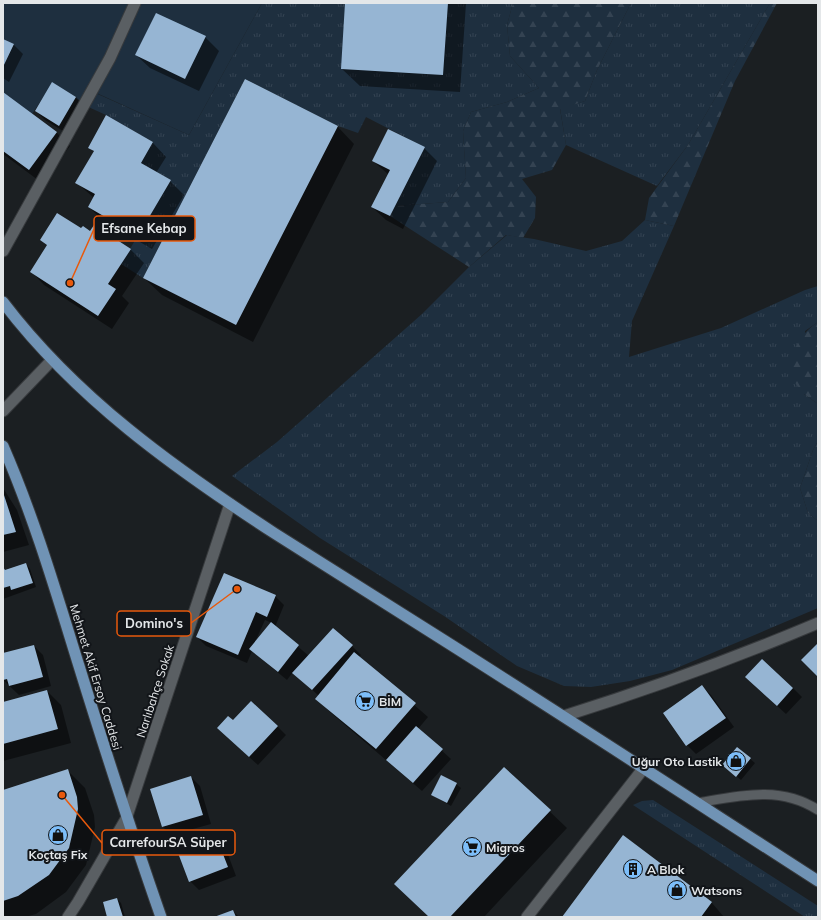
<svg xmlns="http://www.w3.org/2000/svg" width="821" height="920" font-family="Mulish,sans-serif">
  <defs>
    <pattern id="grass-tufts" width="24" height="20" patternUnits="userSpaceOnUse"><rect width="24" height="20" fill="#1e2f3f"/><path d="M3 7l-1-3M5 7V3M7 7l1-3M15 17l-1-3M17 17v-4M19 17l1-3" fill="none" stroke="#344352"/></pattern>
    <pattern id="forest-firs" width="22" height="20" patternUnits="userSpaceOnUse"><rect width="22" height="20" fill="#1e2f3f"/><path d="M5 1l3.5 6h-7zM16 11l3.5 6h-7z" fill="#344352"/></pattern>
  </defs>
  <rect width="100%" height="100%" fill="#1b1f22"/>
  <path fill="url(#grass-tufts)" d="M262 3H513L507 25 510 56 539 88 507 102 471 112 463 131 466 178 448 202 395 206 424 147 366 117 358 133 338 126 245 79 143 278 121 264 171 180 141 163 153 142 106 115 84 105 91 91 189 135Z
    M631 3H770L688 145 657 186 566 145 560 108 585 101 597 70Z
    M645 220 674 226 632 321 629 357 721 328 805 290 818 286V322L805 331 804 394 818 404V441L813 450 800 488 808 513 818 521V608L672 670 630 681 591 687 564 686 517 666 444 616 320 538 232 476 277 442 422 314 469 267 507 235 534 239 586 251 622 241Z
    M653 800 818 906V917H805L633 805 642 801Z"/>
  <path fill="url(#forest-firs)" d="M513 3H631L597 70 585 101 560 109 566 145 552 170 522 179 536 197 535 218 523 238 506 235 469 267 390 216 395 206 448 202 466 178 463 131 471 112 507 102 539 88 510 56 507 25Z
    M770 3H777L735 81 674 226 645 220 649 198 688 145Z
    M818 322V404L804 394 788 374C793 351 798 335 818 322Z
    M818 441V521L808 513 800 488 813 450Z"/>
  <path fill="#1e2f3f" d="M3 3H262L189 135 92 91 84 105 76 97 53 83 32 114 3 92V67L14 45 3 39Z"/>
  <path fill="#0007" fill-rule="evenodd" d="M346 3H466L460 92 360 86 342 69Z
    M205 37 219 51 199 91 150 68 136 55Z
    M3 40 14 45 23 54 9 82 3 78Z
    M53 84 76 98 85 107 68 134 45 120 36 111Z
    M3 93 57 133 70 146 42 183 3 154Z
    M107 117 153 143 166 157 156 173 170 181 184 195 152 249 102 220 89 207 94 198 77 183 94 152 89 147Z
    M337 126 354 144 253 342 162 295 144 278Z
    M424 148 437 161 403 229 386 220 372 207 389 175 373 161Z
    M82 229 130 249 144 263 122 296 129 303 112 329 44 285 31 271 48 246 41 240Z
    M3 488 17 510 29 545 3 552Z
    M26 564 30 569 36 587 3 599V568L6 571Z
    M275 596 284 605 275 627 309 656 352 646 361 655 359 657 428 717 418 729 451 759 422 791 330 712 316 698 319 696 293 672 287 680 252 651 247 663 206 646 197 637ZM265 620 272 623 255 642Z
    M34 646 43 655 51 686 19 695 3 680V654Z
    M702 686 711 695 734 727 696 754 687 745Z
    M755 686 793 688 802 697 786 714Z
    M47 691 61 705 71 743 3 761V703Z
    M234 721 277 726 286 735 258 765 227 737Z
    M737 748 755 763 741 780 723 765Z
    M504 768 567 828 484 917H430Z
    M68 771 85 788 94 815 95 827 86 865 66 892 36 914 25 917H3V791Z
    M191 777 200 786 211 824 171 835 162 826Z
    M456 784 461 788 451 806 432 795Z
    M214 832 223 841 236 876 199 890 190 881Z
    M624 837 712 903 724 917H563Z
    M117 899 121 903 125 917H108Z
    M233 911 239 917H216Z"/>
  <path fill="#96b5d3" d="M345 3H448L443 75 341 69Z
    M156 13 206 36 185 79 135 55Z
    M3 39 14 44 3 67Z
    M245 79 338 126 236 325 143 278Z
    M52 82 76 97 59 126 35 111Z
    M3 92 57 132 29 170 3 151Z
    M106 115 153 142 141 163 171 180 138 236 88 207 95 194 75 183 94 151 88 148Z
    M388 129 425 147 390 216 371 207 390 170 372 161Z
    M57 213 81 228 83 226 90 231 94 225 131 249 108 284 116 289 98 316 30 272 47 245 40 240Z
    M3 492 16 532 3 535Z
    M26 563 33 583 11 590 10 586 3 588V567L5 570Z
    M224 573 276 595 267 617 256 612 238 655 196 637Z
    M271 622 299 645 278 672 249 649Z
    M333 628 353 645 312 690 292 673Z
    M818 643V677L801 660Z
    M34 645 43 677 9 686 7 679 3 680V653Z
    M354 652 416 703 376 749 315 699Z
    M762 659 793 688 777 706 745 677Z
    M702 685 726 718 686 746 663 713Z
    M47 690 58 729 3 744V702Z
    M251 701 278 726 249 757 217 728 228 716 233 720Z
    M416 726 443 749 413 783 386 760Z
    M737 747 751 758 736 777 722 765Z
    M504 767 551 810 450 917H429L394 884Z
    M68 769 77 797 78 809 69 848 49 875 18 896 3 901V790Z
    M441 775 457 783 447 803 431 795Z
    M191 776 203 815 162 827 150 789Z
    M214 831 228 867 189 882 175 845Z
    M623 835 712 902 701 917H562Z
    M117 898 123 917H107L103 902Z
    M233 910 236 917H214Z"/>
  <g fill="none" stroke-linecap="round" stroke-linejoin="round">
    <defs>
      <path id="service" d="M697 803C738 796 780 785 818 810"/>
      <path id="minor" d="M3 251 110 58 135 3
        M3 411 52 360
        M564 716C650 689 735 658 818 623
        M68 917 78 902 126 819 230 504
        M527 917 643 769"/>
      <path id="primary" d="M3 302C76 398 174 468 274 533 331 569 388 605 445 641 570 720 694 801 818 881
        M3 446C34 517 56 592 79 666 105 750 132 834 161 917"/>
    </defs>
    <use href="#service" stroke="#373a3d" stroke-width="11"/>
    <use href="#minor" stroke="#373a3d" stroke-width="13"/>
    <use href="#primary" stroke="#373a3d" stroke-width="13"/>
    <use href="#service" stroke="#5a5f63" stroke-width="9"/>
    <use href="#minor" stroke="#5a5f63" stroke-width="11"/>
    <use href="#primary" stroke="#7093b5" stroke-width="11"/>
  </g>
  <defs>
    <symbol id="supermarket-disc" viewBox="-11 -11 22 22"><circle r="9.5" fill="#7dbef9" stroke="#121519"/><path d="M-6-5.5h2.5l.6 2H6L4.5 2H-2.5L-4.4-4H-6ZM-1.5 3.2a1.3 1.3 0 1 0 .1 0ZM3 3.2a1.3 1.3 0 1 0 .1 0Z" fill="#111"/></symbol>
    <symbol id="shop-disc" viewBox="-11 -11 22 22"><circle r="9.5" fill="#7dbef9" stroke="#121519"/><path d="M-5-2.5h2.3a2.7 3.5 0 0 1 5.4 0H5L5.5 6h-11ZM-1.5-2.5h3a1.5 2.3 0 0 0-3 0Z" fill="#111"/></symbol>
    <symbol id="building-disc" viewBox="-11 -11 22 22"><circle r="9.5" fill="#7dbef9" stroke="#121519"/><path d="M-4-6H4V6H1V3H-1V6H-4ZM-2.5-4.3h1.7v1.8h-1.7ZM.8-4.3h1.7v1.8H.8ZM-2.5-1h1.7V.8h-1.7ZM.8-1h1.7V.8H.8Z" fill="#111"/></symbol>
  </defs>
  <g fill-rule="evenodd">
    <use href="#supermarket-disc" x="354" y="690" width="22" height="22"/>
    <use href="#shop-disc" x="725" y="750" width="22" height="22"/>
    <use href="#shop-disc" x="47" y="824" width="22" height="22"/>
    <use href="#supermarket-disc" x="461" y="836" width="22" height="22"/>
    <use href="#building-disc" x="622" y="858" width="22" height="22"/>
    <use href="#shop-disc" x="666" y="879" width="22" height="22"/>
  </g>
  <g text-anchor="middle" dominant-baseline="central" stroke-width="4" stroke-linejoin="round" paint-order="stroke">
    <g font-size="12" fill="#e4e7e9" stroke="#121519">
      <text transform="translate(96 677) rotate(73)">Mehmet Akif Ersoy Caddesi</text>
      <text transform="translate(155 691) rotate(-72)">Narlıbahçe Sokak</text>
    </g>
    <g font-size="12" font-weight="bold" fill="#e4e7e9" stroke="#121519" text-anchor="start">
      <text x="379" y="701">BİM</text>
      <text x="722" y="761" text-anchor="end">Uğur Oto Lastik</text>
      <text x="486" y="847">Migros</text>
      <text x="58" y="854" text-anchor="middle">Koçtaş Fix</text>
      <text x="647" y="869">A Blok</text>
      <text x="691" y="890">Watsons</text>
    </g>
  </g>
  <path fill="none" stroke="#e8590c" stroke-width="1.5" d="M70 283L94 229M237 589L191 623M62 795L102 843"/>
  <g fill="#e8590c" stroke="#121519" stroke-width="1.5">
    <circle cx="70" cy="283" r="4"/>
    <circle cx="237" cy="589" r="4"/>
    <circle cx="62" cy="795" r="4"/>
  </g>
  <g fill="#121519" stroke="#e8590c" stroke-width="1.5">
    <rect x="94" y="216" width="101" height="25" rx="4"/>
    <rect x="117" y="611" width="74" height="25" rx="4"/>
    <rect x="102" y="830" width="133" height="25" rx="4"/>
  </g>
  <g font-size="13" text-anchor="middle" font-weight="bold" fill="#e4e7e9">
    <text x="144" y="233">Efsane Kebap</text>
    <text x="154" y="628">Domino's</text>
    <text x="168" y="847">CarrefourSA Süper</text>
  </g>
  <rect width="821" height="920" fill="none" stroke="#e4e7e9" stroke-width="8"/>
</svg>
